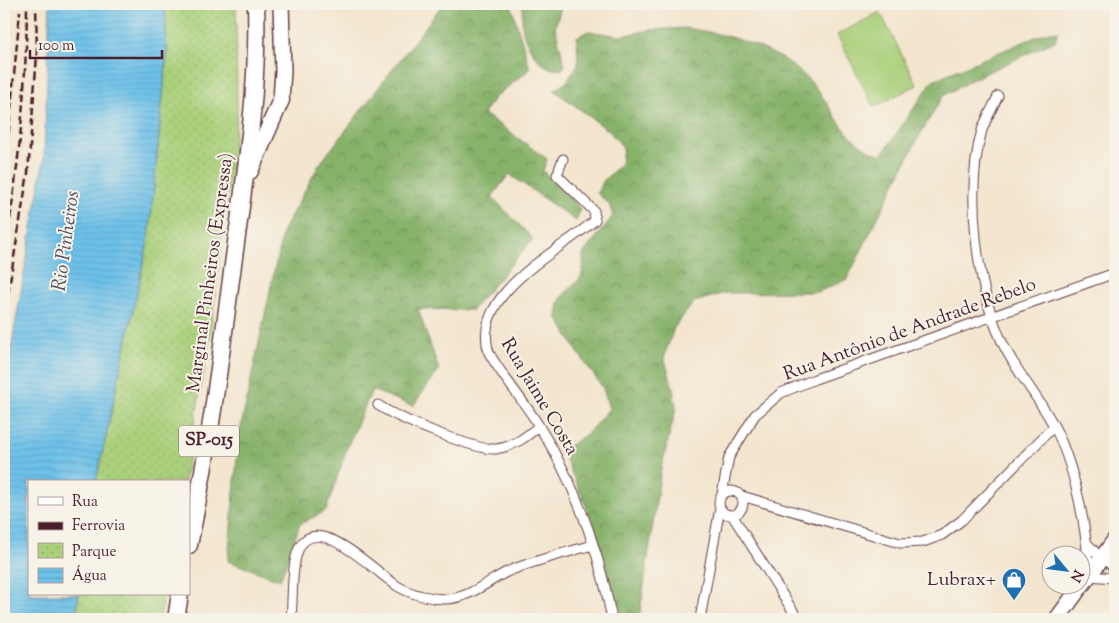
<svg xmlns="http://www.w3.org/2000/svg" width="1119" height="623" font-family="'Sorts Mill Goudy',serif">
  <defs>
    <pattern id="forest-crowns" width="20" height="18" patternUnits="userSpaceOnUse" patternTransform="scale(1.25)"><rect width="20" height="18" fill="#87b26b"/><path d="M2 6a3 3 0 1 1 6 0M12 15a3 3 0 1 1 6 0" fill="none" stroke="#709058"/></pattern>
    <pattern id="park-dots" width="8" height="8" patternUnits="userSpaceOnUse" patternTransform="scale(1.25)"><rect width="8" height="8" fill="#aad07b"/><path d="M2 2h.1M6 6h.1" fill="none" stroke="#94b26a" stroke-width="1.8" stroke-linecap="round"/></pattern>
    <pattern id="water-rules" width="6" height="5" patternUnits="userSpaceOnUse" patternTransform="scale(1.25)"><rect width="6" height="5" fill="#6dc1e9"/><path d="M0 2.5h6" fill="none" stroke="#60a5c8"/></pattern>
  </defs>
  <rect width="100%" height="100%" fill="#f7f3e8"/>
  <filter id="ink" filterUnits="userSpaceOnUse"><feTurbulence type="fractalNoise" baseFrequency=".02" numOctaves="2"/><feDisplacementMap in="SourceGraphic" scale="10" xChannelSelector="R" yChannelSelector="G"/><feConvolveMatrix kernelMatrix="1 2 1 2 8 2 1 2 1" color-interpolation-filters="sRGB"/></filter>
  <filter id="wash" filterUnits="userSpaceOnUse"><feTurbulence type="fractalNoise" baseFrequency=".0096" numOctaves="4" result="noise"/><feDisplacementMap in="SourceGraphic" scale="20" xChannelSelector="R" yChannelSelector="G"/><feGaussianBlur stdDeviation="1.12" result="paint"/><feColorMatrix in="noise" values="0 0 0 0 0 0 0 0 0 0 0 0 0 0 0 0 0 1.4 0 .05"/><feComposite in="paint" operator="in"/></filter>
  <g filter="url(#wash)">
    <rect width="100%" height="100%" fill="#f3e5ce"/>
    <path fill="url(#forest-crowns)" stroke="#68684b" d="M443 4H511L530 69 495 97 483 113 547 159 543 171 580 209 576 221 509 174 492 197 533 239 472 310 418 309 439 370 413 406 372 390 347 448 326 511 300 524 280 580 228 561 239 436 283 230 319 165Z
      M523 4H562L555 27 565 66 562 69C544 74 529 50 524 35 521 25 522 14 523 4Z
      M684 28C728 34 773 46 806 77 834 104 840 143 882 155L933 80 1045 33 1058 31 1055 41 971 80 943 96 917 140 847 279 818 292 725 293 694 302 674 328 664 357 673 388 676 408 661 469 639 619H619L594 524 562 451 588 433 609 409 603 388 577 351 557 317C558 311 558 302 562 297 578 278 585 283 583 254L613 216 609 204 597 193 604 180 621 164 623 147 609 131 554 90 566 83 578 64 577 37 588 31 620 36 651 30Z"/>
    <path fill="url(#park-dots)" stroke="#7a7853" d="M165 4H236L237 113 210 336 184 482H96L149 237 167 54Z
      M79 594H164L160 619H75Z"/>
    <path fill="#aad07b" stroke="#7a7853" d="M880 12 917 85 874 107 837 35Z"/>
    <path fill="url(#water-rules)" stroke="#5c708a" d="M50 4H165L167 54 149 237 96 482H29V594H79L75 619H4V390L44 158Z"/>
  </g>
  <g filter="url(#ink)">
    <g fill="none" stroke-linecap="round" stroke-linejoin="round">
      <defs>
        <path id="street" d="M998 96C993 107 986 119 982 130 965 191 976 289 1004 346 1018 374 1039 398 1054 426 1074 464 1089 534 1088 576L1115 578
          M563 159 557 175 594 211 595 220C559 252 470 293 489 353 504 379 524 401 539 426 576 485 599 551 612 619
          M378 405C395 417 476 451 496 449 513 447 526 437 539 426
          M719 503a12 12 0 1 1 24 0a12 12 0 1 1-24 0Z
          M722 494 729 457 755 415 781 393 815 379 1115 273
          M742 496 900 543 923 542 942 535 962 520 1054 426
          M732 515 798 619
          M1086 542 1098 555 1115 568
          M291 619C293 600 291 565 299 548 318 510 379 576 399 587 413 595 432 599 447 599 470 598 489 580 509 571 536 560 565 553 593 545
          M700 619 720 508"/>
        <path id="primary" d="M281 100 283 71 281 4
          M1082 585 1115 540
          M1057 619 1081 586"/>
        <path id="highway" d="M250 171 281 100
          M189 545C208 455 220 363 232 272 244 183 259 93 256 4
          M176 619 180 594"/>
      </defs>
      <use href="#street" stroke="#633d43" stroke-width="11"/>
      <use href="#primary" stroke="#633d43" stroke-width="18"/>
      <use href="#highway" stroke="#633d43" stroke-width="19"/>
      <use href="#street" stroke="#fff" stroke-width="9"/>
      <use href="#primary" stroke="#fff" stroke-width="15"/>
      <use href="#highway" stroke="#fff" stroke-width="16"/>
      <path stroke="#4a1f2b" stroke-width="2.5" stroke-dasharray="8 4" stroke-linecap="butt" d="M4 182 20 11
        M4 255C19 170 26 91 27 4
        M4 317 28 173 37 55 36 4"/>
    </g>
  </g>
  <defs>
    <symbol id="shop-pin" viewBox="-11 -11 22 30"><path d="M0 17L-7.5 6A9.5 9.5 0 1 1 7.5 6Z" fill="#1f6fb2" stroke="#f7f3e8"/><path d="M-5-2.5h2.3a2.7 3.5 0 0 1 5.4 0H5L5.5 6h-11ZM-1.5-2.5h3a1.5 2.3 0 0 0-3 0Z" fill="#fff"/></symbol>
  </defs>
  <g fill-rule="evenodd">
    <use href="#shop-pin" x="1000" y="566" width="28" height="38"/>
  </g>
  <g text-anchor="middle" dominant-baseline="central" stroke-width="4" stroke-linejoin="round" paint-order="stroke">
    <rect fill="#f7f3e8" stroke="#7e5f64" stroke-width="1" x="179" y="425.5" width="60" height="31" rx="4"/>
    <g font-size="18" font-weight="bold" fill="#4a1f2b">
      <text x="209" y="441">SP-015</text>
    </g>
    <g font-size="19" fill="#4a1f2b" stroke="#f7f3e8">
      <text transform="translate(211 273) rotate(-82)">Marginal Pinheiros (Expressa)</text>
      <text transform="translate(910 330) rotate(-20)">Rua Antônio de Andrade Rebelo</text>
      <text transform="translate(539 397) rotate(59)">Rua Jaime Costa</text>
    </g>
    <g font-size="19" fill="#4a1f2b" stroke="#f7f3e8" text-anchor="end">
      <text x="996" y="580">Lubrax+</text>
    </g>
    <g font-size="20" font-style="italic" fill="#545064" stroke="#f7f3e8">
      <text transform="translate(67 241) rotate(-82)">Rio Pinheiros</text>
    </g>
  </g>
  <rect width="1119" height="623" fill="none" stroke="#f7f3e8" stroke-width="20"/>
  <rect x="28" y="480" width="162" height="115" fill="#f7f3e8" stroke="#b29e9c"/>
  <rect x="38" y="497" width="25" height="8" fill="#ffffff" stroke="#b29e9c"/>
  <text x="72" y="506" font-size="15" fill="#4a1f2b">Rua</text>
  <rect x="38" y="522" width="25" height="8" fill="#4a1f2b" stroke="#b29e9c"/>
  <text x="72" y="530" font-size="15" fill="#4a1f2b">Ferrovia</text>
  <rect x="38" y="543" width="25" height="15" fill="url(#park-dots)" stroke="#b29e9c"/>
  <text x="72" y="556" font-size="15" fill="#4a1f2b">Parque</text>
  <rect x="38" y="568" width="25" height="15" fill="url(#water-rules)" stroke="#b29e9c"/>
  <text x="72" y="580" font-size="15" fill="#4a1f2b">Água</text>
  <g transform="translate(1066 570) rotate(119)"><circle r="24" fill="#f7f3e8" stroke="#b29e9c"/>
  <path d="M0-4L9 19L0 12L-9 19Z" fill="#1f6fb2"/>
  <text y="-8" font-size="14" font-weight="bold" text-anchor="middle" fill="#4a1f2b">N</text>
  </g>
  <path d="M30 50v8h132v-8" fill="none" stroke="#4a1f2b" stroke-width="2.5"/>
  <text x="38" y="50" font-size="15" fill="#4a1f2b" stroke="#f7f3e8" stroke-width="4" paint-order="stroke">100 m</text>
</svg>
